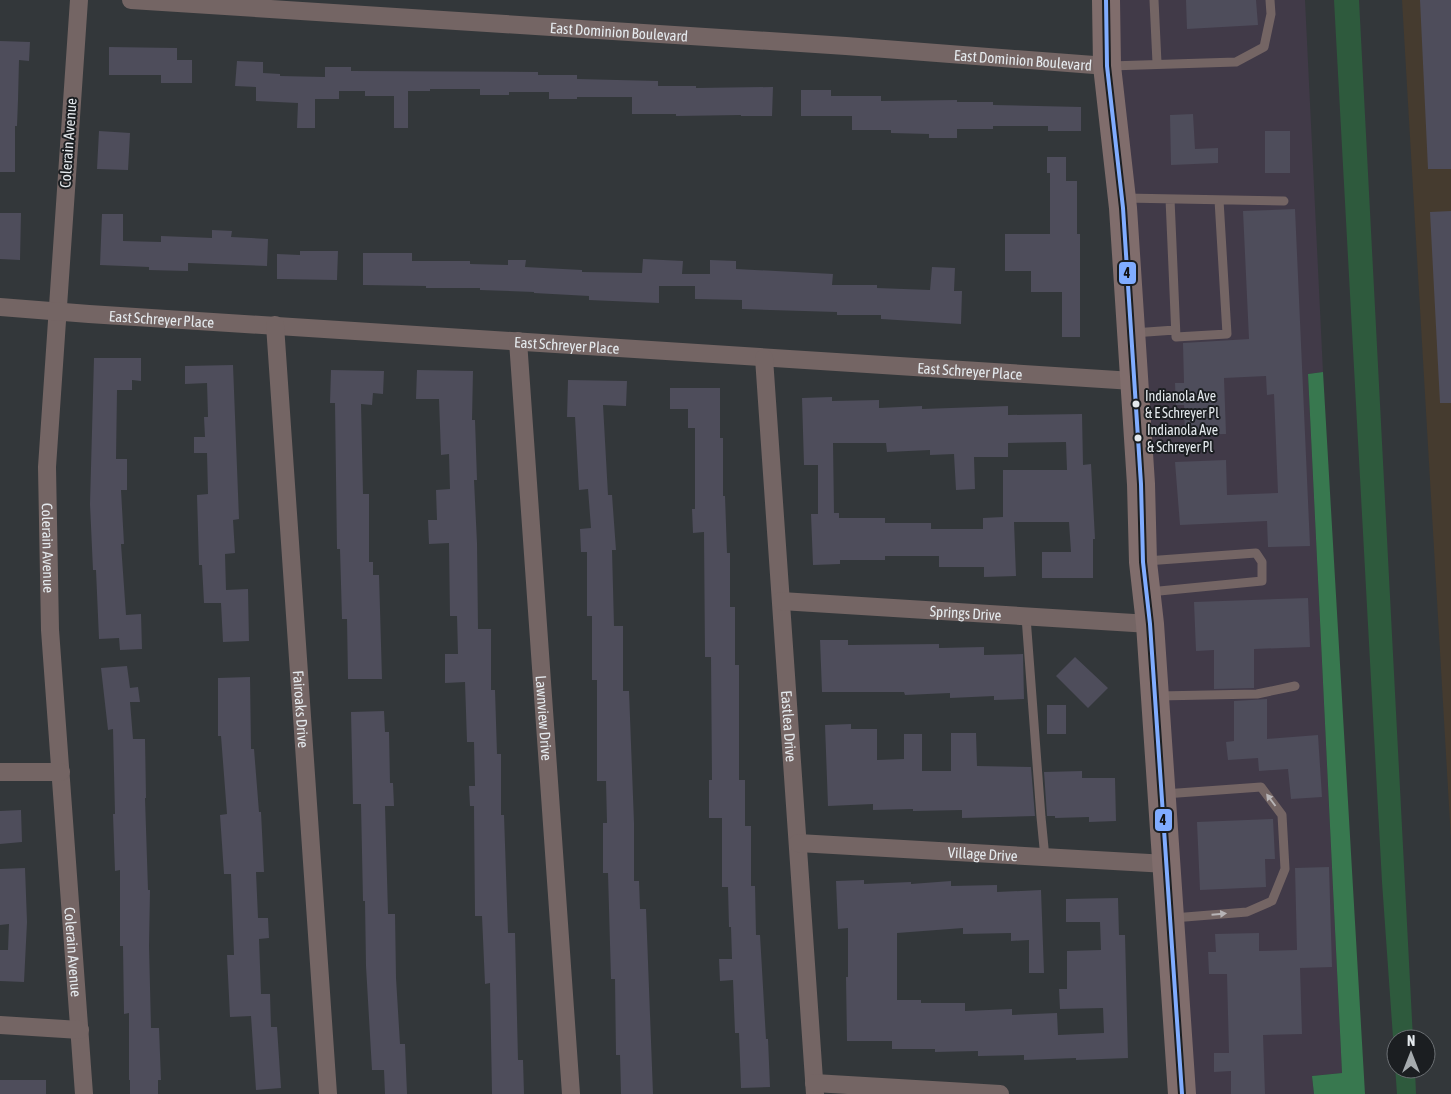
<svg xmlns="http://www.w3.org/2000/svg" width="1451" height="1094" font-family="'Asap Condensed',sans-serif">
  <rect width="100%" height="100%" fill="#33373a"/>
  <path fill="#413a48" d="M1109 0H1305L1323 372 1308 374 1342 1073 1312 1076 1314 1094H1183Z"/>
  <path fill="#453b2f" d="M1402 0H1451V840Z"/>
  <path fill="#2e5a3d" d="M1334 0H1359L1413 1039H1396V1069H1415L1416 1094H1397L1382 882Z"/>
  <path fill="#38784f" d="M1323 372 1365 1094H1314L1312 1076 1342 1073 1308 374Z"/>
  <path fill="#4e4d5b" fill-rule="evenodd" d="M1186 0H1256L1258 25 1187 29Z
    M1420 0H1451V169H1428Z
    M0 41 30 42 29 61 19 60 18 100 17 126H15V172H0Z
    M109 47 177 48V60H192V83H161V75H109Z
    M237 61 263 62V73L280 74V76L325 77V67H351V71L538 72V75H577V79L658 81V86H696V88L773 87 772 116H741V115L676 116V114H632V97H577V99H549V92H509V95H480V89H430V91H408V128H394V96H365V91H339V99H315V128H297L298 103 256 101V87L235 86Z
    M801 90H831V96H881V101L957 100V102H993V105L1081 107V131H1048V126H993V129H957V138H929V134L891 133V130H852V116H801Z
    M1193 114 1195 149 1218 148V163L1171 165 1170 115Z
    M99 131 130 133 128 170 97 169Z
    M1265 131H1290V173H1265Z
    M1047 157H1066V181H1077V234H1080V337H1062V292H1031V271H1005V234H1050V173H1047Z
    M1295 209 1310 546 1268 547 1267 521 1180 525 1175 462 1226 460 1227 495 1278 493 1274 394 1267 395 1266 376 1224 378 1226 434 1185 435 1184 405H1176L1175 383H1184L1183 343 1249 339 1243 211Z
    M1451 211V403H1440L1430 212Z
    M0 213H21L20 260 0 259Z
    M102 214H123V241L161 242V236L212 238V230L232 231 231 237 268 239 267 266 188 263V271L149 270V267L100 265Z
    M300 251H338L337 280 277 279V254L300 255Z
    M363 253H412V261H470V264L508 265V260H526L525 267 582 270V272L642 273 643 259 683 261 682 274H710V260L736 261V269L833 274 832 285H877V288L930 290 932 267 955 268 954 291H962L961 324 881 319V315H837V312L742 309V300L695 299V286H659V303L589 300V296L534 293V292L480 290V288H426V286L363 285Z
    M94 358H141V381L132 380V390H117L116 459H127V490H121L124 544H121L126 615 141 614 142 649 120 650 119 638 99 639 96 570H93L90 504Z
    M233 365 239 519 233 520 235 553 225 554 226 590 248 589 249 641 223 642 221 603H204L202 565H199L197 495 208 494 207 453H194V437H205L204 417H208L207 383 185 384V366Z
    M331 370 384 371 383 394 373 393 372 405 361 404 363 494H369V562H373V575H379L382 679H348L347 619H342L340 549H337L335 403H330Z
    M417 370 473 371 472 420H475L477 480H474L477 543 478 629H491V690H495L497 754H501V815H504L508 933H515L518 1060H523L524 1094H492L490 983 485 984 482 916H475L474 806H470L469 786H475L474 742H467L465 682 445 683V654H458L457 616H450L449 543 429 544 428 520H437L436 490 450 489 449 454 441 455 439 399H416Z
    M568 380 627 381 626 406 603 405 608 495H612L616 550H612L614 626H623V691H629L634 823V881H639L640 909H646L653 1094H621L620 1055H616L615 979H611L608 873H603V823H607L606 781H597V680H592V616H587V552H581L580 529 591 528 588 489 579 490 575 417H567Z
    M670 388H720V438H723V496H725L727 553H730V607H735V665H739V780H745V826H751V886H755L756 935H760L766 1039H768L770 1087 741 1088 739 1033H735L733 980 720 981 719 959H732L731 927H729L728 887H722V818H709V780H712L711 657H705L704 532 693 533 692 509H695V428H688V409H670Z
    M832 397V401L879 400V408L922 406V409L1008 406V415L1082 414 1083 465 1091 464 1095 539H1093V578H1042V552H1071L1069 522H1014L1016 576 984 577V567H939V556H885V560H840V564L813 565 811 514H818V465H804L802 398ZM1066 442 1067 470H1003V517L983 518V529H931V523H885V518H839V513H834L833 443H886L887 452 930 450V455L954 454 956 490 975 489 974 457H1008V443Z
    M1308 598 1310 647 1254 649V688L1214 689V650L1196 651 1194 602Z
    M820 640H848V645L939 644V648L984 647V655L1023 654 1024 699 994 700V696L950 698V693L905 695 904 692H822Z
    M1075 657 1108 688 1088 708 1056 676Z
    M127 666 130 688 138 687 140 702H130L133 739H145L146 798H145L148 890H150L149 946 151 1028H159L161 1080H158V1094H130V1080H129V1013L124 1014 123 946H120V870L115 871 113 814H115L113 729 108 730 101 668Z
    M250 677 251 749H254L259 812H261L264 872H256L258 918H268L269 938 259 939 261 994H270L271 1027H277L281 1088 256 1090 251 1016 230 1017 227 955H234L231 874H224L220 815 227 814 221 736H218V678Z
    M1267 699V739L1318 735 1322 797 1291 799 1288 769 1259 771 1258 758 1228 760 1226 742 1234 741V701Z
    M1047 705H1066V734H1047Z
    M384 711 385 732H389L390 783H393L394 806H385L388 914H395L396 978 400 1044H405L407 1094H385L384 1070H372L366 966 365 901H363L361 804H353L351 712Z
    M851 724V729H877V760L904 759V734H922V771H951V733H976L977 766 1031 767 1035 816 962 818V810L913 811V809L873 810V804L828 806 825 725Z
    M1082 771V778H1115L1116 821 1089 822V817L1055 818V816H1047L1044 772Z
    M21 810 22 842 0 844V811Z
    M1273 819 1275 859H1265L1266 887 1200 890 1197 822Z
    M1329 867 1332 967 1300 968 1302 1034 1263 1035 1265 1094H1231V1071L1214 1072V1053H1229L1227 974H1209L1208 952H1216L1215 934 1259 933V951L1297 950 1295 868Z
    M25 868 27 922 24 982 0 981V950H8L9 924 0 925V869Z
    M864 880V884L911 882V884L951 881V886L997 885V892L1041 890 1044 973H1029V940L1011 941V933L963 934V928L897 933V1000H921V1003H965V1011L1012 1009V1015L1057 1013 1058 1035 1104 1033 1103 1008 1060 1009 1059 989H1067V951L1101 950 1100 922H1066V899L1118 898 1119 935H1125L1128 1058 1076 1060V1058L1024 1060V1055L978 1056V1051L935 1052V1049H892V1041H847L846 977H848V928L838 929 836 881Z
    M0 1080H46V1094H0Z"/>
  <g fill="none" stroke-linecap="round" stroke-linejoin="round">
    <path stroke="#746564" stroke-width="9" d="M1154 0 1157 63
      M1110 66 1236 62 1264 47 1271 14 1270 0
      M1124 198 1284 201
      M1170 199 1176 337 1227 334 1219 200
      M1133 333 1175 330
      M1146 561 1256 553 1262 562V581L1149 592
      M1026 617 1041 817 1045 858
      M1158 696 1257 694 1295 686
      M1164 794 1261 787 1282 815 1285 869 1272 901 1247 912 1173 918"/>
    <g stroke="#746564" stroke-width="18">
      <path id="s1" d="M79 0 47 467 50 630 84 1094"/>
      <path id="s2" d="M131 0 846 46 1107 66"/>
      <path id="s3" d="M0 307 89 314 1133 381"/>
      <path id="s4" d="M275 325 328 1094"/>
      <path id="s5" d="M518 341 571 1094"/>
      <path id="s6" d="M764 358 815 1094"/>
      <path id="s7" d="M781 601 1150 624"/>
      <path d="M0 772H61"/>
      <path id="s8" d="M798 843 1167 864"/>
      <path d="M0 1025 80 1030"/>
      <path d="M814 1083 1000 1094"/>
    </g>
    <path stroke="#806d6c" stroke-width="28" d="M1106 0 1107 66 1123 208 1141 484 1143 562 1150 624 1182 1094"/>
    <defs>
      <path id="bus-1" d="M1106 0 1107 66 1123 208 1141 484 1143 562 1150 624 1182 1094"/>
    </defs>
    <use href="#bus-1" stroke="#1b1e21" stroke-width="8"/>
    <use href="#bus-1" stroke="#80acff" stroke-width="4"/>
  </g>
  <defs><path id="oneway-solid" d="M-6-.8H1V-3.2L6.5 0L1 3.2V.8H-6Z" transform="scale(1.25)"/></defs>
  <g fill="#b7b4b6">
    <use href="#oneway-solid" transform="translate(1271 800) rotate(-127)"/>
    <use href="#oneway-solid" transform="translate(1219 914) rotate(-5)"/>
  </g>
  <g fill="#e4e9ed" stroke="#1b1e21" stroke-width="2">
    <circle cx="1136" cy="404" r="4.5"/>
    <circle cx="1138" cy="438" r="4.5"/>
  </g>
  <g text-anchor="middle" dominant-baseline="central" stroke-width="4" stroke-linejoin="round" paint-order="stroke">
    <g font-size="14" fill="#e4e9ed" stroke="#1b1e21" text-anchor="start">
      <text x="1145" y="396">Indianola Ave<tspan x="1145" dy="17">&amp; E Schreyer Pl</tspan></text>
      <text x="1147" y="430">Indianola Ave<tspan x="1147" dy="17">&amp; Schreyer Pl</tspan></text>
    </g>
    <g font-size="15" fill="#e4e9ed" stroke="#1b1e21">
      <text stroke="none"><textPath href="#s2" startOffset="489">East Dominion Boulevard</textPath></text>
      <text stroke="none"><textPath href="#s2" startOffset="894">East Dominion Boulevard</textPath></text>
      <text transform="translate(68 143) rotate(-86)">Colerain Avenue</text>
      <text stroke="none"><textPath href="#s3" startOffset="162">East Schreyer Place</textPath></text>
      <text stroke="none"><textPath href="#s3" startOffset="568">East Schreyer Place</textPath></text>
      <text stroke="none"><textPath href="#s3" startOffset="972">East Schreyer Place</textPath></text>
      <text stroke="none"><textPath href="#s1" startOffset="549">Colerain Avenue</textPath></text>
      <text stroke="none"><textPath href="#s7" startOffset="185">Springs Drive</textPath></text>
      <text stroke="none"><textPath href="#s4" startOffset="385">Fairoaks Drive</textPath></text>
      <text stroke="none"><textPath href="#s5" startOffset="378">Lawnview Drive</textPath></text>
      <text stroke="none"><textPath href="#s6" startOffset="369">Eastlea Drive</textPath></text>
      <text stroke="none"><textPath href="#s8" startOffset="185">Village Drive</textPath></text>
      <text stroke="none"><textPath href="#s1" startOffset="954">Colerain Avenue</textPath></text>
    </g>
  </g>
  <g stroke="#1b1e21" stroke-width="2">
    <rect x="1118" y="261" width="19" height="24" rx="5" fill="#80acff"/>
    <rect x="1154" y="808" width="19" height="24" rx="5" fill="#80acff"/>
  </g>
  <g font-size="14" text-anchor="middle" font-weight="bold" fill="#111">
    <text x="1127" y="278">4</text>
    <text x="1163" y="825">4</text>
  </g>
  <g transform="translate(1411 1054)"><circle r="24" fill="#1b1e21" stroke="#6b6f73"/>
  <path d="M0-4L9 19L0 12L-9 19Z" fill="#a6abae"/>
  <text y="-8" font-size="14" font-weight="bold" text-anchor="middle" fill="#e4e9ed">N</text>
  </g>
</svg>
